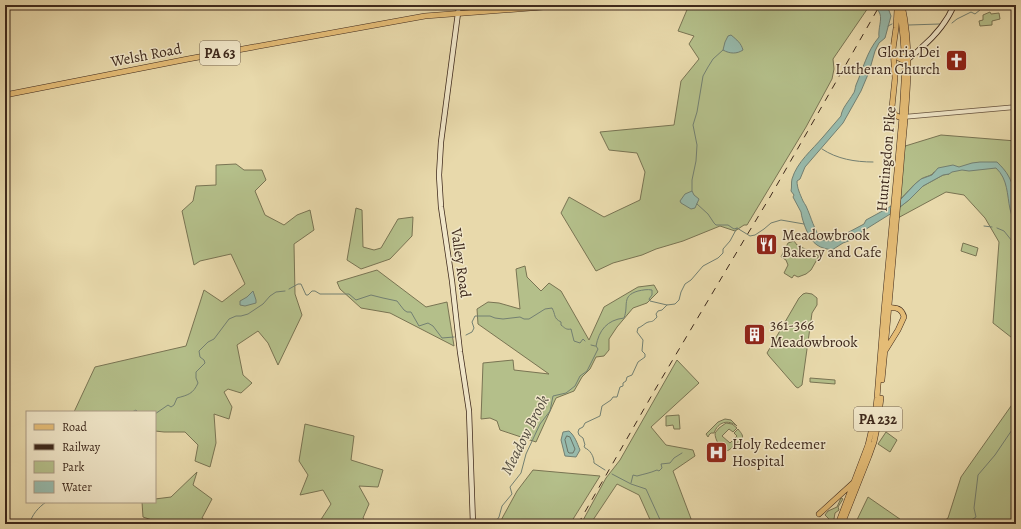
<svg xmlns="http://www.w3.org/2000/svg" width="1021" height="529" font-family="Alegreya,serif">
  <rect width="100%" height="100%" fill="#e8d9ab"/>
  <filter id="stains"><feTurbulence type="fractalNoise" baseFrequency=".005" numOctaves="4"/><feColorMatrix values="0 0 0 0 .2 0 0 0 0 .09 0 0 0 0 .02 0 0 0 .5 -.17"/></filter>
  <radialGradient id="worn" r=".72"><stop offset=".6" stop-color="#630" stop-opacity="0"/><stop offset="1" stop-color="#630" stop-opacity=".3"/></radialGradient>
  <path fill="#b4bf8a" stroke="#797453" d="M689 5H870L833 59 834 69 832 79 806 127 747 225H744L735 231 720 226 683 241 656 249 642 255 613 263 596 271 561 213 569 197 604 217 640 200 645 172 637 153 609 150 600 132 674 125 681 81 699 59 689 44 694 36 678 31Z
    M990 12 991 14 999 13 1000 19 992 21V25L980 26 979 21 983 20V15Z
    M941 135 1016 141V341L993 323 999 242 985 218 964 195 946 192 896 219 897 209 909 200 923 186 943 175 949 174 934 172C931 177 924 176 920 180 911 186 906 195 898 201L902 147Z
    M236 164 244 170H262L266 180 255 191 265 215 284 225 297 215 310 210 314 230 294 244 295 294 302 315 278 365 268 343 258 331 237 345 243 375 252 383 241 393 228 389 224 392 232 407 229 419 214 414 216 443 210 467 195 461 198 445 185 432H164L155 431V412H74L95 367 186 346 204 290 222 302 245 284 231 254 200 261 194 265 182 211 193 201 196 186 216 185V165Z
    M356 208 362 210 363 247 374 250 381 248 398 219 413 217 412 236 390 259 361 269 347 260Z
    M794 241 797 245 819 256 811 270 806 274 798 277 794 275 792 278 784 273 788 265 786 260 781 257 788 243Z
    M963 243 978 248 976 256 961 251Z
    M525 266 527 277 541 291 549 283 561 291 589 340 604 307 638 287 654 285 658 292 647 303 633 308 617 327 609 339V350L604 356 596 357 590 369 582 377 574 391 556 398 536 442 500 430 497 421 490 418 481 419 483 363 513 360 514 370 549 374 478 324 477 309 488 302 499 303 520 309 516 269Z
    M377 270 426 307 447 302 454 346 390 313 361 308 340 289 337 282Z
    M806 293 812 294 817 298V305L812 313 802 385 798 388 796 387 769 356 767 353 799 298 803 294Z
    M677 360 699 383 651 427 666 445 693 450 695 456 673 471 693 524H652L639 495 617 484 593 520V524H581L606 478 620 460Z
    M810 378 835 380V384L810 382Z
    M1016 399V524H940L948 518 961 477Z
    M679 415 680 429H674L673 425 666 426V416Z
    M725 419 731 420 737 426C728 419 718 422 714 433H711L709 435 708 437 706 434 718 422Z
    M726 423 732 424 737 428 733 432 729 429 722 436 730 443 737 436 734 433 738 429C740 432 744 435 742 439L729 450 726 451C720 448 715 440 715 433L719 428Z
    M305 424 354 436 351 460 383 470 378 487 359 486 369 504 363 518 369 524H323L320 521 331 504 323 490 300 495 308 475 299 461Z
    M886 432 897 440 890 452 878 444Z
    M533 470 600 476 570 524H499L517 491Z
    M197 472 193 485 212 499 202 518 210 524H152V520L143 517 142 502H155V499L171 497Z
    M868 497 907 524H855Z
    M841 498 843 499 838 507 839 510 835 513 834 519 831 521 825 515 828 511 837 507Z"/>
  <path fill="#97baac" stroke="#738072" d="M875 5H887L891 16 885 38 879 43 875 51 869 72 861 91 843 123 805 167 800 179 797 181C797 188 800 194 803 201 804 203 805 204 806 206 812 219 813 228 822 240L832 241 864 224 866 220 888 208 902 198 915 184 921 179 932 175 938 168 953 165 959 167 972 163 980 162H997C1001 166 1006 171 1009 177 1018 193 1016 212 1016 231 1014 224 1012 216 1010 209 1007 195 1008 179 996 168L969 171 962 170 952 172 949 174 943 175 923 186 909 200 895 211 863 231 851 240 843 243 832 250C827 249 821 248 817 245 809 240 802 221 801 212L793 197 794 195 791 191C792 187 791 183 792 179 797 162 812 150 823 137 829 130 835 123 841 116 842 108 849 101 853 94 855 92 855 88 856 85 863 69 867 51 879 37 878 29 882 20 880 14 879 11 876 8 875 5Z
    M731 35C737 40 741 43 743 50 737 54 730 54 723 50L725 42 728 36Z
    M692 191 694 195 699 199 695 208 691 209 681 203 680 201 685 194Z
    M253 291 256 300V303L245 306 240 305V301L247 297Z
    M569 431C575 436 577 443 580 450L576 457 565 456 561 440 563 432Z"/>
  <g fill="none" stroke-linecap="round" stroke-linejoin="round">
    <path stroke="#6a7264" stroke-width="1" d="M567 436 570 437 575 449 573 453H569L568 452 565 440Z"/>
    <path stroke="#738072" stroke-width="1" d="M952 23 957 19 971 12 975 14 986 5
      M909 25 940 24
      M888 26 892 24
      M822 149C837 159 855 162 873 162
      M692 191V180L696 161 697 145 693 125 697 112 703 76 708 67 713 59 723 50
      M697 204 708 214 714 223 716 225H728L734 229 737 228 750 236 755 235 764 229 771 223 781 220 804 224
      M984 226 992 227
      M997 228 1004 231 1016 246
      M289 289 298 284H301L306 295H308L312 291H315L320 294H349L356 300 371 295 383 298 397 301 404 310 407 312H411L419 326 428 323 433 326 442 338 454 337
      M466 335 472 332 474 328 472 322 475 316H490L495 318 503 319 520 317 524 319H529L545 309 552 308C556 315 553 318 561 322V325C565 328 566 330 571 329L574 341 580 343 583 339 585 341
      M591 345 595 346
      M596 346C599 330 607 320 624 318 629 305 621 296 638 291 643 290 647 289 652 290V295L649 299 650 301 667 305 675 304 679 300 681 292 685 284 691 280 703 266 718 258 723 253V249L730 241 737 228
      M132 412 136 410 138 412
      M155 414 168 405 171 407 174 405 177 398C188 395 193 394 198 383L196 378V372L205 363 204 360 200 357 199 351 208 342 214 339 229 319 236 316H241L248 314 263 304 270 296 276 292 285 291
      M605 470 594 463C594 456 590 450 585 448L584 446 585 445 583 438 579 435 578 432 579 429 583 427 585 423 600 416 602 406 611 400 613 397H617L620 387 623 386V383L626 381 627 377 632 375 638 362 645 357V354L642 351 643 340 637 332 638 328C641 327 643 325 646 323 652 320 651 324 657 317L656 314 658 311 662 310 667 305
      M612 474 631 484 646 489 662 524
      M631 483 633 475 637 476C644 474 650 473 657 470L659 471 662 468 661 464 670 463 674 458 682 453
      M30 524C31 515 39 507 46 502
      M494 524 499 517 502 506 512 494 510 487 521 473 526 454 540 424 550 411 553 396 566 393 575 386 580 376 587 371 598 349 596 346
      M965 524 976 517 974 508 978 475 995 455 1016 424"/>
    <defs>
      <path id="tertiary" d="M458 13 459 5
        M903 117 1016 107"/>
      <path id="secondary" d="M458 13 441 142 439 175 441 207 452 281 460 352 469 411 473 524
        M906 60C912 57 916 53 921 48 935 36 947 22 954 5"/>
      <path id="primary" d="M897 10 896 28 893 49 895 78 892 107 895 115 899 117H902
        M894 51C896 57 899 60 905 60
        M5 97 10 94 188 59 425 16 543 7 553 5
        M885 351 898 330 904 317C902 309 897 307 889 308
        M882 380C889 309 895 237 901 165 905 111 914 59 902 5
        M819 514 853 483
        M838 524 868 445 875 415 877 398 884 311 902 117 905 65 903 37 901 19 898 5
        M842 524 869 456 874 442 877 428 881 398"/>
    </defs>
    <use href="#tertiary" stroke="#685540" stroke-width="5.5"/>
    <use href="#secondary" stroke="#3e291c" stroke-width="6"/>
    <use href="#primary" stroke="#3e291c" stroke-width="6"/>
    <use href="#tertiary" stroke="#f0e6c8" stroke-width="4"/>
    <use href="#secondary" stroke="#f0e6c8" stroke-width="4.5"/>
    <use href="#primary" stroke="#e4bc76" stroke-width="5"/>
    <path stroke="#3e291c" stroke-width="1" stroke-dasharray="7 7" stroke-linecap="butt" d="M578 524 656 388 744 240 770 197 880 5"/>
  </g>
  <defs>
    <symbol id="church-square" viewBox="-11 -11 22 22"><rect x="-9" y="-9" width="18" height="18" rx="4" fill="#8f2418" stroke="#f0e6c8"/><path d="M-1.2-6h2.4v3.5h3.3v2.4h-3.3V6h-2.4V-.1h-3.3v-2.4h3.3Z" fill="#fff"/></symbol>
    <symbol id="restaurant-square" viewBox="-11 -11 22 22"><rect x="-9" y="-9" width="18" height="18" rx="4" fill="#8f2418" stroke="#f0e6c8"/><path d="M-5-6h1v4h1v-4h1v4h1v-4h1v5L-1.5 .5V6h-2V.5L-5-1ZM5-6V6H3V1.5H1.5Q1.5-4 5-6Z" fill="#fff"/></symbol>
    <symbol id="building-square" viewBox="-11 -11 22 22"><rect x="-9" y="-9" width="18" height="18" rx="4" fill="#8f2418" stroke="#f0e6c8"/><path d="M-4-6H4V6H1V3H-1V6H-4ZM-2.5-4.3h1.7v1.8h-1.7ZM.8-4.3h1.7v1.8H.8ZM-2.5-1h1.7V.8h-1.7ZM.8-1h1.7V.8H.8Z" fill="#fff"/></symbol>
    <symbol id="hospital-square" viewBox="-11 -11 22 22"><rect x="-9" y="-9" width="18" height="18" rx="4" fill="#8f2418" stroke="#f0e6c8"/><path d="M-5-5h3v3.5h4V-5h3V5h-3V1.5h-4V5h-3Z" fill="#fff"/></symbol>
  </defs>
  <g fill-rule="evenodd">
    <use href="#church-square" x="944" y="48" width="25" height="25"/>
    <use href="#restaurant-square" x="754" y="232" width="25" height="25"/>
    <use href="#building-square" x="742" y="322" width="25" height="25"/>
    <use href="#hospital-square" x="704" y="440" width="25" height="25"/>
  </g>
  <g text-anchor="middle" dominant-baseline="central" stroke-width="3" stroke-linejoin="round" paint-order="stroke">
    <g fill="#f0e6c8" stroke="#736250" stroke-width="1">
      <rect x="200" y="41" width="40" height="24" rx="3"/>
      <rect x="854" y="407" width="48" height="24" rx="3"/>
    </g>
    <g font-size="14" font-weight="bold" fill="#3e291c">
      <text x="220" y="53">PA 63</text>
      <text x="878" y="419">PA 232</text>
    </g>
    <g font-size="15" fill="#3e291c" stroke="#f0e6c8" text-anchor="start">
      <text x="940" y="52" text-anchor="end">Gloria Dei<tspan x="940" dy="17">Lutheran Church</tspan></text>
      <text x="782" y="235">Meadowbrook<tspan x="782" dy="17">Bakery and Cafe</tspan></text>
      <text x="770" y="325">361-366<tspan x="770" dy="17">Meadowbrook</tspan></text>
      <text x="732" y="444">Holy Redeemer<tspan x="732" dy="17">Hospital</tspan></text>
    </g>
    <g font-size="15" fill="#3e291c" stroke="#f0e6c8">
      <text transform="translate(146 55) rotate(-11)">Welsh Road</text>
      <text transform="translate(886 159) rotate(-85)">Huntingdon Pike</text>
      <text transform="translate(461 263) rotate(82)">Valley Road</text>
    </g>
    <g font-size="16" font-style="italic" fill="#544d40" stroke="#f0e6c8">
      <text transform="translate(525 435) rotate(-63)">Meadow Brook</text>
    </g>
  </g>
  <rect width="1021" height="529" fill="none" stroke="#e8d9ab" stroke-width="20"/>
  <rect x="6" y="6" width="1009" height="517" fill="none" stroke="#3e291c" stroke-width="2"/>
  <rect x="10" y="10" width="1001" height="509" fill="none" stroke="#3e291c"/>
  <rect x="26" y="411" width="130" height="92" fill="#f0e6c8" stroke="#a99a83"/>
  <rect x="34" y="424" width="20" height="6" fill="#e4bc76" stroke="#a99a83"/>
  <text x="62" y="431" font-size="12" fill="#3e291c">Road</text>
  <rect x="34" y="444" width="20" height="6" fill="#3e291c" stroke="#a99a83"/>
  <text x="62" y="451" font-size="12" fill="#3e291c">Railway</text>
  <rect x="34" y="461" width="20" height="12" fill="#b4bf8a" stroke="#a99a83"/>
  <text x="62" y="471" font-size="12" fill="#3e291c">Park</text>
  <rect x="34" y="481" width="20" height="12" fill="#97baac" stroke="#a99a83"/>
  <text x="62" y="491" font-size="12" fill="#3e291c">Water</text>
  <rect width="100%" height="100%" filter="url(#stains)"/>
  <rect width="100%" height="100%" fill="url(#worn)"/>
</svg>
